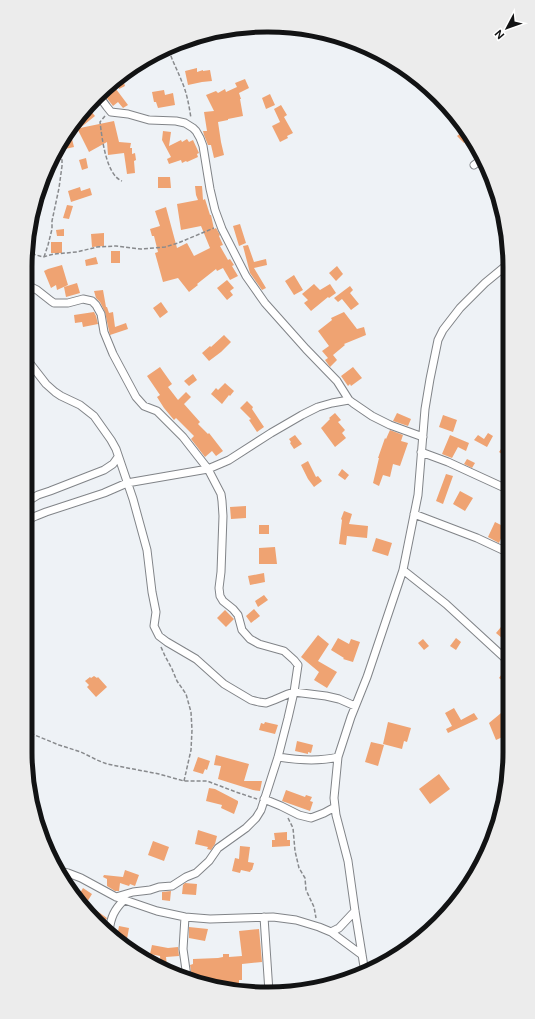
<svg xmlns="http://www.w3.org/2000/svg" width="535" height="1019" font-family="'DM Sans',sans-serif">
  <rect width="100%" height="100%" fill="#eef2f6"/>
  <path fill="#efa372" d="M197 68V72L203 70V71L210 70 212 81 202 82 188 85 185 71Z
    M122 77 125 86 119 89 116 80Z
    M245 79 249 88 239 93 241 99H240L243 116 228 119V120L218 122 221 142 224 155 214 158 211 145H208L204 135 203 131H207L204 112 214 111 206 95 216 91 218 93 225 89 226 92 237 87 235 83Z
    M116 89 128 105 123 108 118 102 113 106 106 97Z
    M164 90 165 95 173 93 175 105 158 108 156 102H154L152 92Z
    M270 94 275 105 266 109 262 98Z
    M281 105 287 115 284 117 293 133 287 136 288 138 280 142 272 126 280 122 274 109Z
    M89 109 95 116 80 128 114 121 119 142 131 143 130 148H132V154L135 153 136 160 134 161 135 173 127 174 124 153 108 155 107 142 89 152 78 130 74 133 73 131Z
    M163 131 171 132 169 146 181 140 182 142 187 139 189 142 193 140 199 153 197 154 198 157 187 162 186 161 182 163 181 160 169 164 167 159 171 157 162 140Z
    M462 132 468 139 464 143 457 136Z
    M72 139 74 147 65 149 63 143 65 141Z
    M86 158 88 168 82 170 79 160Z
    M158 177H170L171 188H158Z
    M195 186H202L203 200 205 199 210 215H211L214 229 216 228 220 235 219 236 223 245 220 246 228 260 230 259 234 265 232 266 238 276 230 280 223 268 217 271 216 269 197 284 198 285 189 292 178 278 163 282 155 253 158 252 154 236H152L150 229 160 226 155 211 166 207 177 248 187 243 194 256 210 248 201 226 181 230 177 204 198 200 196 195Z
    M80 187 81 191 90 188 92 195 71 202 68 191Z
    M67 205 73 206 69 219 63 218Z
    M240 224 246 243 239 246 233 226Z
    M64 229V236H57L56 230Z
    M104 233V246L92 247 91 234Z
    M51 242H62V253H51Z
    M248 245 254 262 266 259 267 265 254 268 266 288 262 290 250 273 243 246Z
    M111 251H120V263H111Z
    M96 257 98 264 86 266 85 260Z
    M62 265 68 285 57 290 56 285 51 288 44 271 48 269Z
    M337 266 343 274 336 281 329 273Z
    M294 275 303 290 294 295 285 281Z
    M227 280 234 288 230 291 233 295 227 300 217 288Z
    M77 283 80 293 66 297 64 287Z
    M314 284 320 290 330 284 336 293 329 298 328 297 311 311 304 303 308 300 302 294Z
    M350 286 353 290 350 293 359 304 351 310 342 299 338 302 334 298Z
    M103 290 106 307H107L109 313 113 312 115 327 126 323 128 329 110 335 109 331 105 312 100 302 96 298 94 291Z
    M161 302 168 312 160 318 153 308Z
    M94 312 96 316 98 324 83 327 82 322 75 323 74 315Z
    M344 312 357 329 364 327 366 335 344 344 345 345 333 355 337 360 330 367 325 360 328 358 322 351 329 346 318 331 332 320 331 318Z
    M224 335 231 342 221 352 209 361 202 353 210 346 211 347Z
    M160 367 172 384 168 387 178 400 186 392 191 397 184 404 200 422 198 424 208 434 209 433 223 451 216 456 212 451 205 457 191 439 194 436 176 418 174 420 164 408 157 397 160 395 147 376Z
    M353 367 362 378 351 386 350 384 348 386 341 376Z
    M193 374 197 380 189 386 184 381Z
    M225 383 234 391 230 396 229 395 222 404 211 394 216 388 218 390Z
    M247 401 253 407 252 409 264 427 257 432 249 420 251 419 240 408Z
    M335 413 341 420 338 422 345 430 342 433 346 438 335 447 321 428 330 419 329 418Z
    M397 413 411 419 408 426 393 421Z
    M443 415 457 420 453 432 439 427Z
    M390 430 403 435 401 441 408 443 400 466 393 464 390 477 383 475 379 486 373 483 379 458H378L385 438 386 439Z
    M488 433 493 436 487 447 474 440 478 435 484 439Z
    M295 435 302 444 294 449 290 443 291 442 289 439Z
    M450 435 469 443 466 451 458 447 452 458 442 454Z
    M508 439 509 440V459L499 452Z
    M467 459 475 463 472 468 464 464Z
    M308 461 316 477 318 476 322 481 314 487 308 479 301 465Z
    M342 469 349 475 345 480 338 475Z
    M446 474 453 476 443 504 436 501Z
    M460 491 473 498 465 511 453 504Z
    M246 506V518L231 519 230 507Z
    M344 511 352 514 349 524 368 526 367 538 347 536 346 545 339 544 342 520 341 519Z
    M495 522 509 529V537L503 534 499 543 488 537Z
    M259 525H269V534H259Z
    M376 538 392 543 388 556 372 551Z
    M275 547 277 564H259V548Z
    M264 573 265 582 250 585 248 576Z
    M264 595 268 600 258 607 255 601Z
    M254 609 260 616 251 623 246 616Z
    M225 610 234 619 226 627 217 618Z
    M509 625V644L496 633 501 627 505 630Z
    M318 635 329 644 318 661 337 672 327 688 314 680 319 672 301 657Z
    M338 638 349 644 351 639 360 642 353 662 343 659 344 658 331 650Z
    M456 638 461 642 456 650 450 646Z
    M423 639 429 646 424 650 418 643Z
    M504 671 509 674V685L499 678Z
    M94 676 97 678 98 677 107 687 96 697 87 687 89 685 85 681 90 677 91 678Z
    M454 708 461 720 474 713 478 719 448 733 446 729 452 726 445 713Z
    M506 709 509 714V734L496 740 489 723Z
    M265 722 278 725 275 734 259 730 261 723 264 724Z
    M388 722 411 728 407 742 404 741 402 749 383 744Z
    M297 741 313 745 311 753 308 752V754L295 751Z
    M371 742 384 745 378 766 365 762Z
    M509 752V768L502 756Z
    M216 755 249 764 244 781H262L260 791 253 790 218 779 221 766 214 765Z
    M198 757 210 761 207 770 205 769 203 774 193 771Z
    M439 774 450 789 430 804 419 789Z
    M209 788 215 789 238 801V803L234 814 221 808 222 805 206 801Z
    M286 790 305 797 306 795 312 797 310 801 313 802 310 811 282 801Z
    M198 830 217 836 215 844 211 850 207 849 208 847 195 844Z
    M287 832V840H290V846L272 847V840H275L274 833Z
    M153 841 169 847 164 861 148 855Z
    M240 846 250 847 248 862 254 863 252 870H251L250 872 241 870 240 873 232 871 235 858 239 859Z
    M125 870 139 875 135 886 130 884 129 886 120 883 119 891H115L107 886V879L103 877 104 875 123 877Z
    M185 883 197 884 196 895 182 894 183 885Z
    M83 888 92 894 84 907 76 900Z
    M171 891 170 901 162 900V892Z
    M97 911 107 918 103 925 93 916Z
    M119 926 129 928 127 939 117 937Z
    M189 927 208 929 205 941 189 938Z
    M259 929 262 962 242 964V980H239V985H226L227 988 205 986 191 980 192 976 190 965 193 964V959L218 958 223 957V954H229V957L242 956 239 931Z
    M152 945 168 948 178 947 179 956 166 957 167 966 163 967 161 966 160 956 150 954Z"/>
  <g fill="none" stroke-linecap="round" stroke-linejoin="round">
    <defs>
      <path id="street" d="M99 96 107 107 111 112 128 114 149 120 176 121 185 123 193 128 196 131 200 138 203 146 210 189 215 210 222 229 246 276 265 303 306 349 337 381 349 400 353 403 372 416 390 425 423 437
        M474 165 482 159
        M25 284 37 290 51 301 54 303H68L83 299 92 301 96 305 101 314 104 332 113 354 136 397 144 406 157 411 183 437 208 469 221 494 222 501 223 516 221 572 219 588 220 596 223 601 233 609 238 615 242 630 250 639 259 644 284 651 294 660 298 665 294 692 288 718 278 757 261 810 256 818 246 828 218 848 209 861 196 873 186 877 172 886 159 887 150 890 133 892 116 897
        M25 357 46 384 55 392 61 396 80 405 94 416 111 440 116 449 133 499 147 550 152 592 156 612 154 626 159 636 167 642 196 659 224 684 251 700 259 702 266 703 274 700 288 694 294 692 326 696 339 699 355 706
        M421 452 448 462 509 490
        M25 503 38 495 50 491 104 470 113 464 118 457
        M414 514 477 538 509 553
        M25 521 36 516 46 512 104 493 127 483 208 469 229 460 271 433 302 415 318 407 332 403 349 400
        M403 570 446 604 509 662
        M278 757C297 760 318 762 338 757
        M264 799 281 806 299 815 311 818 324 813 335 807
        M60 871 68 873 81 878 116 897 157 911 185 917 210 919 273 917 296 920 319 927 331 932 362 955
        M185 917 183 949 187 977
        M264 917 269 992
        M109 931C111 917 114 910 124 900
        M331 932 339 928 355 911
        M365 973 355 911 348 861 336 815 334 798 338 757 351 717 367 677 403 570 418 495 425 409 430 379 438 340 443 330 460 308 485 283 508 264"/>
    </defs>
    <use href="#street" stroke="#818488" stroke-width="9"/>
    <path stroke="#888a8d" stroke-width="1.5" stroke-dasharray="4 2" stroke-linecap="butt" d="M169 50C172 61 178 71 182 82 187 93 189 106 191 118
      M105 116 100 122C102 138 106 175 122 181
      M26 252 43 257 54 254 77 252 97 247 116 246 141 249 165 247 178 243 214 228
      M44 257 48 245 52 229V221L59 188 62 166V160L57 151
      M161 647 165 656 172 669 177 681 186 694 191 712 192 730 191 750 184 781
      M25 731 59 745 81 752 97 760 107 764 159 774 184 781H207L236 792 257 799
      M288 818 293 828 295 851 299 868 305 878 306 890 314 907 316 918"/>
    <use href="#street" stroke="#fff" stroke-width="7"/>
  </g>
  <path d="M0 0H535V1019H0ZM267 32H268A235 235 0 0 1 503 267V752A235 235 0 0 1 268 987H267A235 235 0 0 1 32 752V267A235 235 0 0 1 267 32Z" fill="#ececec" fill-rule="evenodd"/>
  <path fill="none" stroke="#121314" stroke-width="5" d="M267 32H268A235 235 0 0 1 503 267V752A235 235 0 0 1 268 987H267A235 235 0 0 1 32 752V267A235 235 0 0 1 267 32Z"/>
  <g transform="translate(507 28) rotate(229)" stroke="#ffffff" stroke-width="3" paint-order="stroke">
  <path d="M0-3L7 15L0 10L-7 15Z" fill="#121314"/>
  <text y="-6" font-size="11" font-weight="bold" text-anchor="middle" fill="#121314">N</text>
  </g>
</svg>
